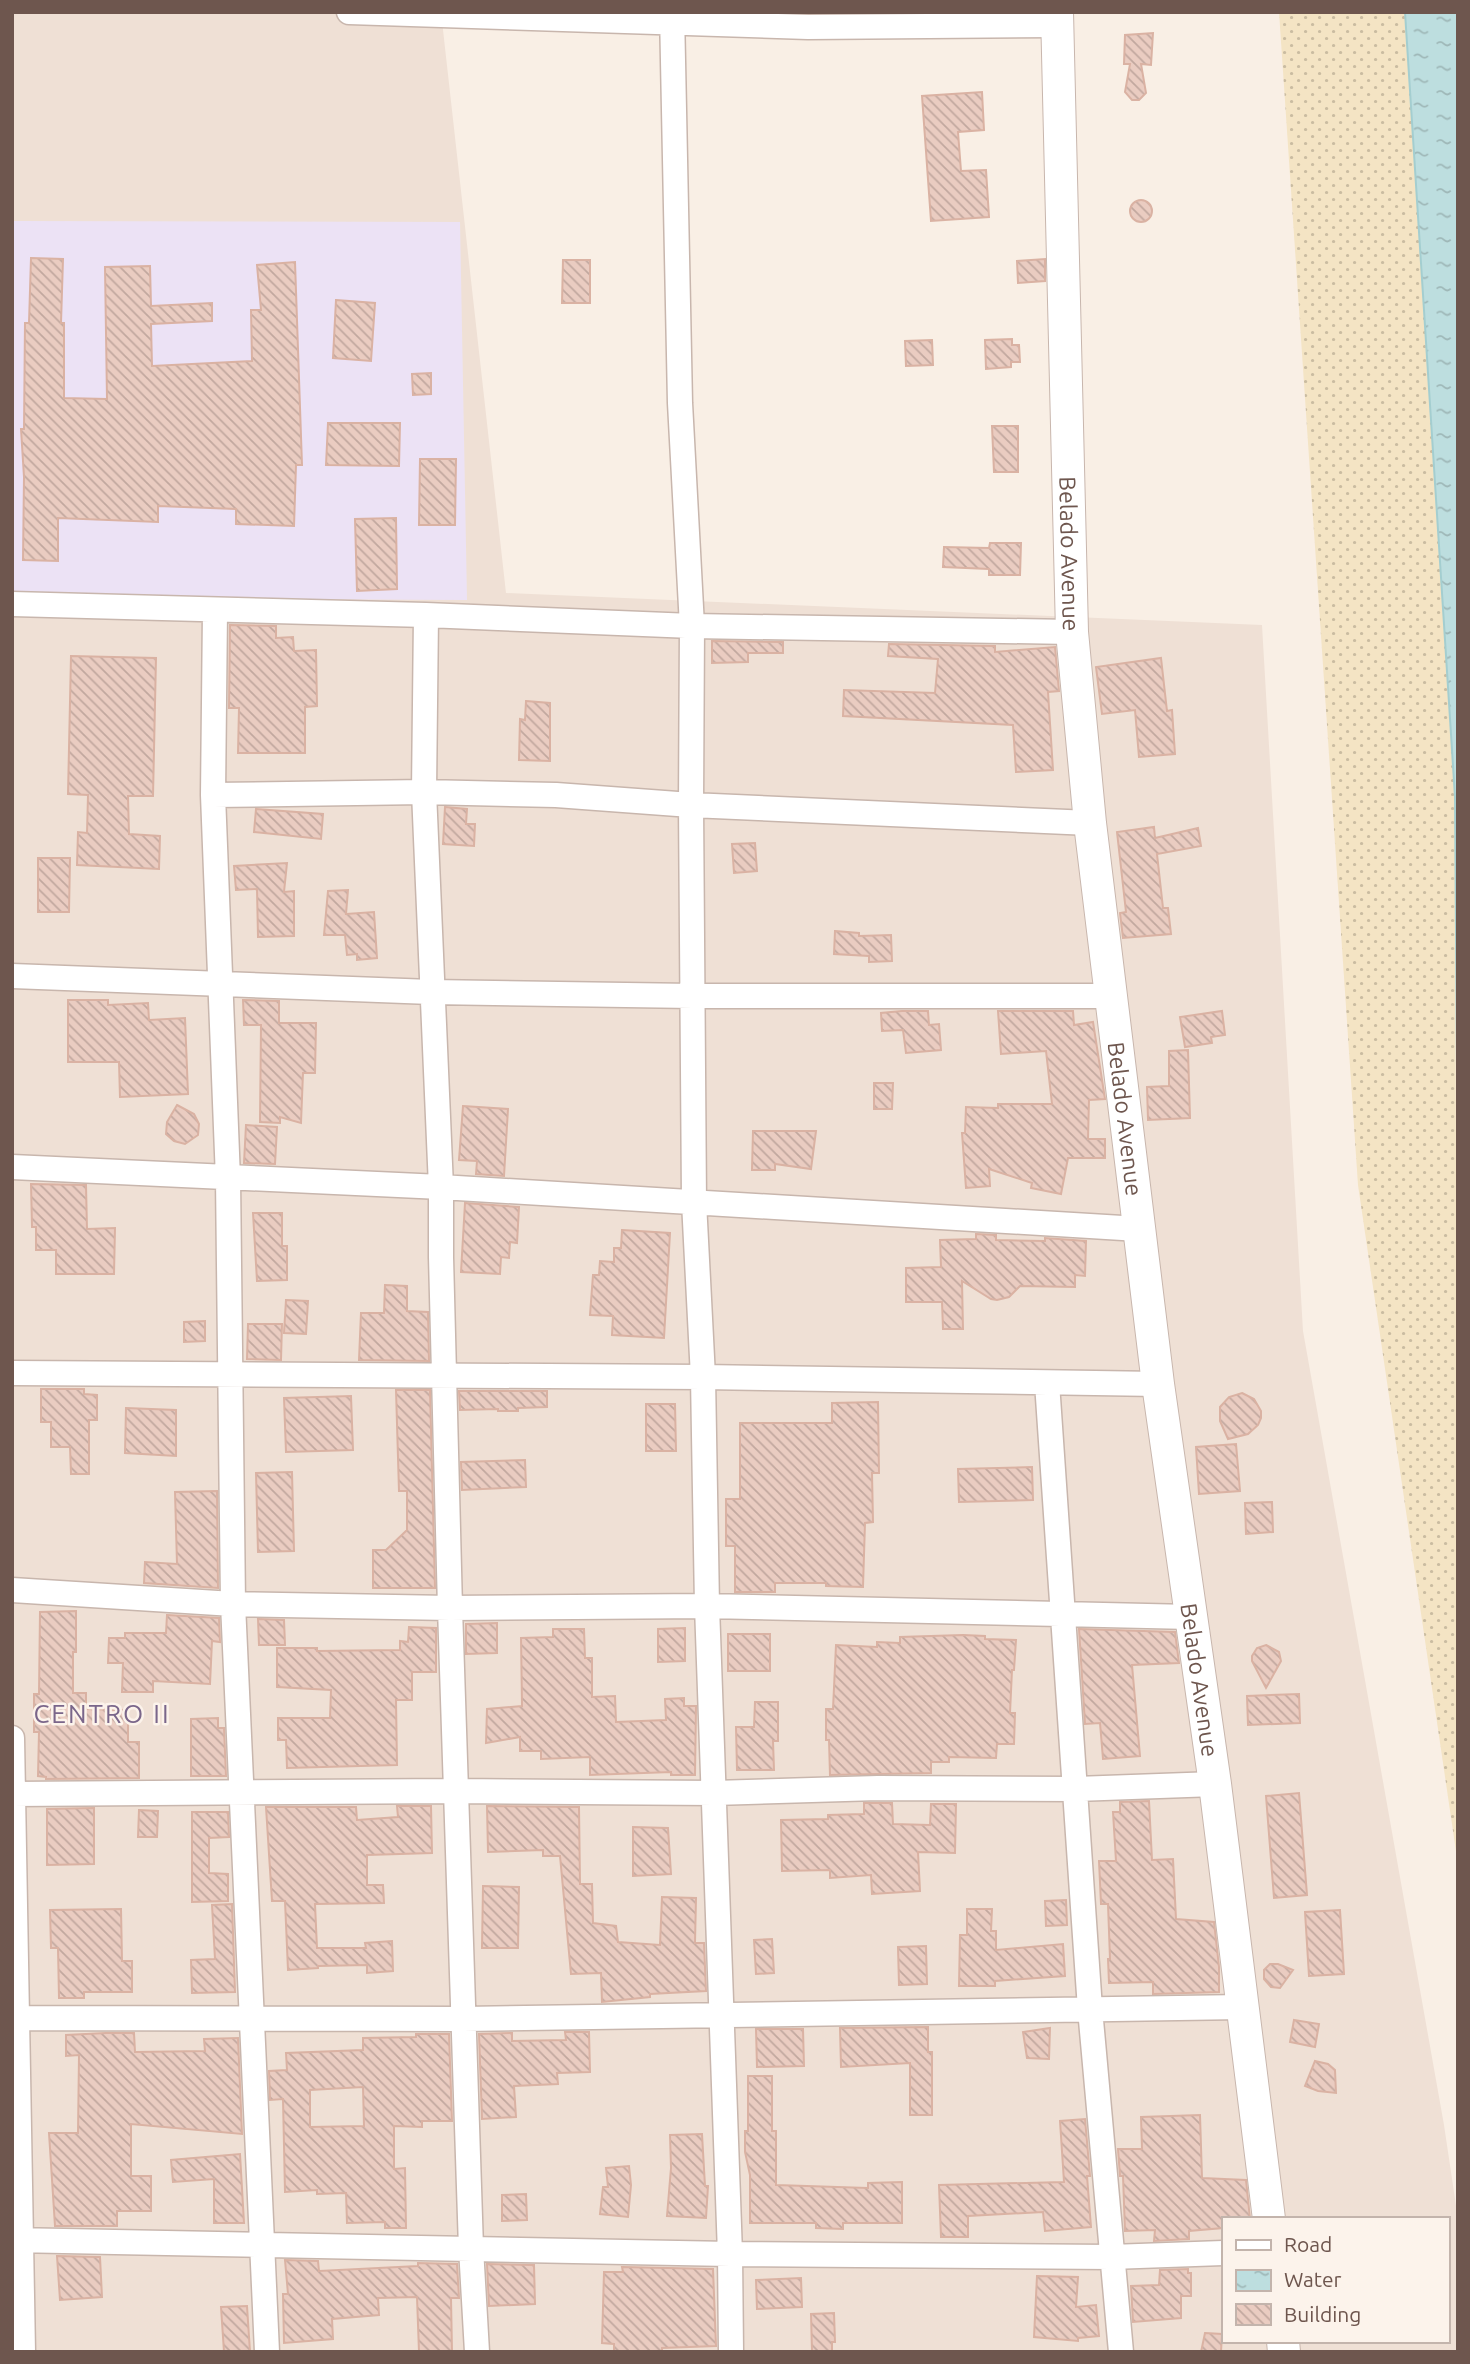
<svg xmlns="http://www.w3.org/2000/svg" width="1470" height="2364" font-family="Ubuntu,sans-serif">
  <defs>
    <pattern id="sand-dots" width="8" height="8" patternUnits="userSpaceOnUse" patternTransform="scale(1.75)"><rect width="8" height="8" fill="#f4e4c4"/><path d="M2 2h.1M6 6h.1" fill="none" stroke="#cabca1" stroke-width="1.8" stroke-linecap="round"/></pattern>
    <pattern id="water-ripples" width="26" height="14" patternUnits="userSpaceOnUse" patternTransform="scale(1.75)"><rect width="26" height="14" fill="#bddedf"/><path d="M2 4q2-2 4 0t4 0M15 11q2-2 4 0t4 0" fill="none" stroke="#9eb7b7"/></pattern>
    <pattern id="building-back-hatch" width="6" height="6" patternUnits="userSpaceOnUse" patternTransform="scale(1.75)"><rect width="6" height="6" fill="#eaccc1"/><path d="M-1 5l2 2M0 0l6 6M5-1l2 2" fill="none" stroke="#c2a89f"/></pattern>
  </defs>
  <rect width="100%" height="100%" fill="#f9efe5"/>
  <path fill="#efe0d5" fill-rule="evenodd" d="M12 12H441L506 593 1262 625 1303 1331 1444 2125 1458 2219V2352H12ZM1223 2219H1447V2341H1223Z"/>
  <path fill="#ece2f5" d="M14 221 460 222 467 600 13 598Z"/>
  <path fill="url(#sand-dots)" d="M1279 12H1405L1455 797 1458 1865 1358 1185Z"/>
  <path fill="url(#water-ripples)" stroke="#a4ced0" stroke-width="2" d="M1405 12H1458V1203L1455 797Z"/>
  <path fill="url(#building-back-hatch)" stroke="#dab2a3" stroke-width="2" fill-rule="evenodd" d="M1153 33 1151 65 1141 64 1146 93 1139 100H1132L1125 92 1130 64H1124L1125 35Z
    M982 92 984 130 958 132 961 171 986 170 989 217 931 221 922 96Z
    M1130 211a11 11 0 1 1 22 0a11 11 0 1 1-22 0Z
    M31 258 63 259 61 323H64V398L107 399 105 267 150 266 151 306 212 303V321L151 324 152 366 252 361 251 310H261L257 265 295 262 302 465H296L294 526 236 524V509L158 506V522L58 518V561L23 560 24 477 21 429H24L25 323H29Z
    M1045 259V281L1018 283 1017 261Z
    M563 260H590V303H562Z
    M336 300 375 303 371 361 333 358Z
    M1012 339V345H1019L1020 362H1011V367L986 369 985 340Z
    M932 340 933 365 906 366 905 341Z
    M431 373V394L413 395 412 374Z
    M328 423H400L399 466 326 465Z
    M992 426H1018V472H994Z
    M420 459H456L455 525H419Z
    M396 518 397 589 357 591 355 519Z
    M990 543H1021L1020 575H989V569L943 567 944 547 989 548Z
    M230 625 276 626V638L293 637 294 651 316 650 317 706 305 707V753H238L239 708H229Z
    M712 641 783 642V653H748V662L712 663Z
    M889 644 995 646V652L1055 647 1059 691 1048 692 1053 770 1016 772 1013 725 843 716 844 690 935 693 938 659 888 656Z
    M71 656 156 658 153 796H128L129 834 160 836 159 869 77 865 78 832 87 833 88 795 68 794Z
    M1161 658 1167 711 1172 710 1175 754 1139 757 1135 710 1102 714 1096 667Z
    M526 701 550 703V761L519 760 520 719 525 720Z
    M445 807 467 809 466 824H475L474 846 443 844Z
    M256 809 323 814 321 839 254 832Z
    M1154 827 1155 838 1198 828 1201 846 1157 854 1163 908H1168L1171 934 1123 938 1120 913 1126 912 1117 832Z
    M755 843 757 871 734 873 732 844Z
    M38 858H70L69 912H38Z
    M287 863 284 892 294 891V936L258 937 257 889 236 890 234 866Z
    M348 890 346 914 374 912 377 958 357 960V954L347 955 345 935H324L328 891Z
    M835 931 859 933V936L891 935 892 961 869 962V956L834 954Z
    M68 1000H108V1005L148 1003 149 1020 185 1018 188 1094 120 1097 119 1062H68Z
    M243 1000 279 1001V1023H316L315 1073H303L301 1123 280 1117V1123L260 1122 261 1025H244Z
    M902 1011H928L929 1025 939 1024 941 1050 906 1053 903 1030 882 1031 881 1013Z
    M998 1011H1073L1074 1025 1093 1022 1105 1099 1089 1100 1088 1139H1105V1158H1068L1061 1194 1031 1188 1032 1183 989 1169 990 1186 966 1188 962 1133H965L966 1107 998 1108V1104H1052L1046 1051 1001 1054Z
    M1222 1011 1225 1035 1211 1037 1212 1043 1185 1047 1180 1017Z
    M1188 1050 1190 1118 1148 1120 1147 1087 1169 1086V1051Z
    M874 1083H893L892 1109H874Z
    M177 1105 194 1114 199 1124 198 1135 185 1144 174 1141 166 1134 167 1122Z
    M463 1106 508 1109 504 1176 476 1174 477 1161 459 1160Z
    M246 1125 277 1127 275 1164 244 1163Z
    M753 1131H816L811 1169 775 1164V1170H752Z
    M31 1184 86 1185 87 1229 115 1228 114 1274H56V1250H36V1227H32Z
    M465 1203 519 1207 517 1243 510 1242 509 1258 501 1257 500 1274 461 1272Z
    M253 1213H282V1246H287V1280L257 1281Z
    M622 1230 670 1233 664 1338 612 1335 613 1316 590 1315 593 1275H599L600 1261 614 1262V1248H621Z
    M976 1234 996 1235V1240L1045 1241V1238L1086 1241 1085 1276 1075 1275V1287L1020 1286 1009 1297 997 1300 991 1299 962 1281 963 1329H943L942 1302H906V1268L941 1267 940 1240 976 1239Z
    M385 1285 407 1286V1311L428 1312 429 1361 359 1360 361 1313H384Z
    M286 1300 308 1301 306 1334 284 1333Z
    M205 1321V1341L184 1342V1322Z
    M248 1324H282L281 1360 247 1359Z
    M41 1389H84V1394L97 1395V1420H89V1474H71L70 1447H51V1422H41Z
    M396 1390H430L435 1588H373V1550H386L407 1530V1491H399Z
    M459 1391H547V1407L518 1408V1411H498V1409L460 1410Z
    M1242 1393 1254 1399 1261 1411V1418L1258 1425 1248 1434 1228 1439 1220 1421V1407L1229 1397Z
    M351 1396 353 1450 286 1452 284 1398Z
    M878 1402 879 1473H872L873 1522 865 1523 863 1587 826 1586V1583H775V1592H735V1546H726V1499H740V1423H832V1403Z
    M646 1404H675L676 1451H646Z
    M126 1408 176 1410V1456L125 1453Z
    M1236 1444 1240 1491 1199 1494 1196 1447Z
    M525 1460 526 1487 462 1490 461 1462Z
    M1032 1467 1033 1500 959 1502 958 1469Z
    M292 1472 294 1551 258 1552 256 1473Z
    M217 1491 218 1588 144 1583 145 1562 177 1564 175 1492Z
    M1272 1502 1273 1532 1246 1534 1245 1503Z
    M76 1611V1652H73V1693H86V1709L128 1710V1742H139V1778L46 1779V1777L38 1776 39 1732H34V1694H39L40 1612Z
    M167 1615 219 1618 220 1642 212 1641 210 1684 153 1681V1692H122L123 1663H108L109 1638H125V1633H166Z
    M258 1619 284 1620 285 1645H259Z
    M497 1623V1653L466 1654V1624Z
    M409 1627 436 1628V1672H412V1700H396L397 1765 287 1768 286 1740H278V1718H330L331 1690 277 1687V1648H317V1651L400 1650V1641L408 1642Z
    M685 1628V1661L658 1662V1629Z
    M553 1629H584L585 1658H592V1697L615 1696 616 1722 666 1720 665 1699 684 1698V1706H696L695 1775H671V1772L590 1775V1757L541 1759V1751H520V1737L486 1743 487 1709 522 1706 521 1638 553 1637Z
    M1079 1629 1175 1632 1179 1663 1132 1665 1140 1756 1103 1759 1100 1723 1085 1724Z
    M728 1634H770V1671H728Z
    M963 1635 985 1636V1639L1016 1640 1014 1670H1012L1010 1713H1015L1014 1744H997L996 1758 949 1757V1762H931V1773L830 1775 829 1740H826V1709H833L836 1645 877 1647V1642L900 1643V1637Z
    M1266 1645 1279 1652 1281 1661 1266 1688 1252 1661V1656L1257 1648Z
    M1299 1694 1300 1723 1248 1725 1247 1696Z
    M755 1702H778V1741H773L774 1770H737L736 1727H754Z
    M218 1718V1728H224L226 1776H191V1719Z
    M1299 1793 1307 1895 1274 1898 1266 1796Z
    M1149 1801 1152 1860 1173 1859 1176 1919 1214 1922 1219 1967V1992L1153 1994V1982L1109 1983 1108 1959H1110L1108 1904H1101L1099 1861H1116L1113 1812H1120V1802Z
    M864 1803H892L893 1824 930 1825 931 1804H956L955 1853 918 1852 920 1891 872 1894 871 1875 830 1878V1870L782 1871 781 1820 828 1819V1815L864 1814Z
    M397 1806H431L432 1853 367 1855V1885H383L384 1903 315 1904 317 1948H366L365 1943 392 1941 393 1971 367 1973V1965L318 1966V1968L288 1970 285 1901H272L266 1807H356L357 1820 398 1817Z
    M487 1806 579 1807 580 1884H592L593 1923 616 1926 618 1942 660 1945 662 1897 696 1898 695 1943H704L706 1991 650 1994V1997L602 2002 601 1973 571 1974 560 1856H543V1850L488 1852Z
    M94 1808V1864L47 1865V1809Z
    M139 1810 158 1811 157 1837H138Z
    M192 1812H228L229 1837 209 1838V1873L228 1874V1901L192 1902Z
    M633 1827 668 1828 671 1874 633 1876Z
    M483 1886 519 1887 518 1948H482Z
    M1066 1900 1067 1925 1046 1926 1045 1901Z
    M232 1904 235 1992 192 1993 191 1960 215 1959 212 1905Z
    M121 1909 122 1961H132V1992H84V1998H59L58 1948H51L50 1910Z
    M967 1909H992L991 1931H996V1950L1063 1944 1065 1976 995 1981V1986H959L960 1935H967Z
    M1340 1910 1344 1974 1309 1976 1305 1912Z
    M772 1939 774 1973 756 1974 754 1940Z
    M926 1946 927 1984 899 1985 898 1947Z
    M1270 1964H1278L1293 1970 1280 1988 1271 1987 1264 1979V1970Z
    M1294 2020 1319 2024 1315 2047 1290 2042Z
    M928 2027V2052H932V2115H910V2063L841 2067 840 2028Z
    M1050 2028 1049 2059 1027 2058 1023 2032Z
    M756 2029H803L804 2066 757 2067Z
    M565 2032H589L590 2072 557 2073 558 2084 514 2086 516 2117 482 2119 479 2034 512 2033V2041L566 2040Z
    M106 2033H134L135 2052 205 2051 204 2039 238 2038 242 2134 131 2124V2176H151V2211H117V2226H55L49 2133H78L79 2055 66 2056V2035Z
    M416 2034H449L452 2121H422V2127L394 2126V2169L405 2168 406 2228H385V2222L347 2223 346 2193 317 2194V2190L285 2192 283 2099 270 2100 269 2071 287 2070 286 2053 363 2050V2038L416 2037ZM363 2087 364 2126 310 2127V2090Z
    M1315 2061 1328 2064 1335 2070 1336 2093 1318 2091 1305 2086Z
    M748 2076H772V2131H776V2185L868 2188V2183L902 2182V2223H843V2229L816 2228V2223H750V2175L745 2152V2131H748Z
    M1200 2115 1202 2178 1246 2180 1250 2219H1223V2228L1189 2231V2239L1154 2241 1155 2230 1125 2231 1123 2176H1120L1118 2149H1142L1141 2117Z
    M1085 2119 1090 2176H1087L1091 2227 1045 2231 1043 2212 968 2216V2237H941L939 2185 1064 2182 1060 2121Z
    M702 2134 705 2186H708L706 2218 667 2216 671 2168 670 2135Z
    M240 2154 244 2223H214V2179L173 2182 171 2160Z
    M629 2166 631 2185 628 2217 600 2214 603 2187H608L606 2168Z
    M526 2194 527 2220 502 2221V2195Z
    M57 2256 100 2257 102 2297 60 2300Z
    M285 2260 318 2261 319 2271 418 2266V2263L457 2264 459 2298H451L452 2352H419L417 2297 378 2298 379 2315 332 2319 333 2339 284 2343 283 2294H288Z
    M487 2264 534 2265 535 2304 489 2306Z
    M622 2267 713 2269 716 2346 662 2348V2352H614V2344L602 2343 604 2272H623Z
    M1188 2269V2273H1191V2296H1181V2318L1133 2322 1131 2286 1159 2285 1160 2270Z
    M1037 2276 1078 2277 1076 2307 1096 2305 1099 2336 1078 2338V2341L1034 2337Z
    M801 2278 802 2307 757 2309 756 2280Z
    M247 2306 250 2352H224L221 2307Z
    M834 2313 835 2342H832V2352H812L811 2314Z
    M1205 2333 1222 2334 1221 2352H1201Z"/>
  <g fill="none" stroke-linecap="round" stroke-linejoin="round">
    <defs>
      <path id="minor" d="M349 12 808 27 1057 25
        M672 12 680 403 692 626 691 805 694 1202 703 1377 707 1606 730 2254 731 2352
        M12 604 426 615 692 626 1072 632
        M215 611 213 795 228 1179 233 1604 267 2352
        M426 615 424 792 441 1187V1257L450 1608 471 2248 477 2352
        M213 795 424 792 556 795 691 805 1090 823
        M12 976 431 992 693 996H1112
        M12 1167 441 1187 1139 1229
        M12 1373 703 1377 1158 1384
        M1047 1383 1090 2009 1121 2352
        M12 1590 233 1604 450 1608 707 1606 1191 1617
        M12 1738 23 2352
        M12 1794 456 1791 714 1793 878 1788 1076 1789 1215 1784
        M12 2018 464 2019 1243 2007
        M12 2240 730 2254 1111 2257 1223 2253"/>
      <g id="tertiary">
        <path id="s1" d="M1057 12 1072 632 1090 823 1158 1384 1215 1784 1269 2219"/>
        <path d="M1283 2341 1284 2352"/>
      </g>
    </defs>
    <use href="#minor" stroke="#c8b6ad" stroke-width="27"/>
    <use href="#tertiary" stroke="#c8b6ad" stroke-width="34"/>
    <use href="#minor" stroke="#fff" stroke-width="24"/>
    <use href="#tertiary" stroke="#fff" stroke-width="32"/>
  </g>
  <g text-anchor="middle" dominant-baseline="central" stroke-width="5" stroke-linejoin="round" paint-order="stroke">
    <g font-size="23" fill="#6e564e" stroke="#fcf3eb">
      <text stroke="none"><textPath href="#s1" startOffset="542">Belado Avenue</textPath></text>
      <text stroke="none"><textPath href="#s1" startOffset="1110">Belado Avenue</textPath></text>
      <text stroke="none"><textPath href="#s1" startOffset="1676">Belado Avenue</textPath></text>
    </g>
    <g font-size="26" letter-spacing="2" fill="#7a668a" stroke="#fcf3eb">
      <text x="102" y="1713">CENTRO II</text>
    </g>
  </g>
  <rect width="1470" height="2364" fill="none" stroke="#6e564e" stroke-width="28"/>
  <rect x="1222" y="2217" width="228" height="126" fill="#fcf3eb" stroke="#c3b4ac" stroke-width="2"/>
  <rect x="1236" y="2240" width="35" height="10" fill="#ffffff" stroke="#c3b4ac" stroke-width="2"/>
  <text x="1284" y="2252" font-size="21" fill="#6e564e">Road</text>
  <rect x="1236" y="2270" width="35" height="21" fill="url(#water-ripples)" stroke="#c3b4ac" stroke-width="2"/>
  <text x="1284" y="2287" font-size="21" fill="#6e564e">Water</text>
  <rect x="1236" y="2304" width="35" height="21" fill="url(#building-back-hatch)" stroke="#c3b4ac" stroke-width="2"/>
  <text x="1284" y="2322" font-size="21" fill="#6e564e">Building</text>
</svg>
